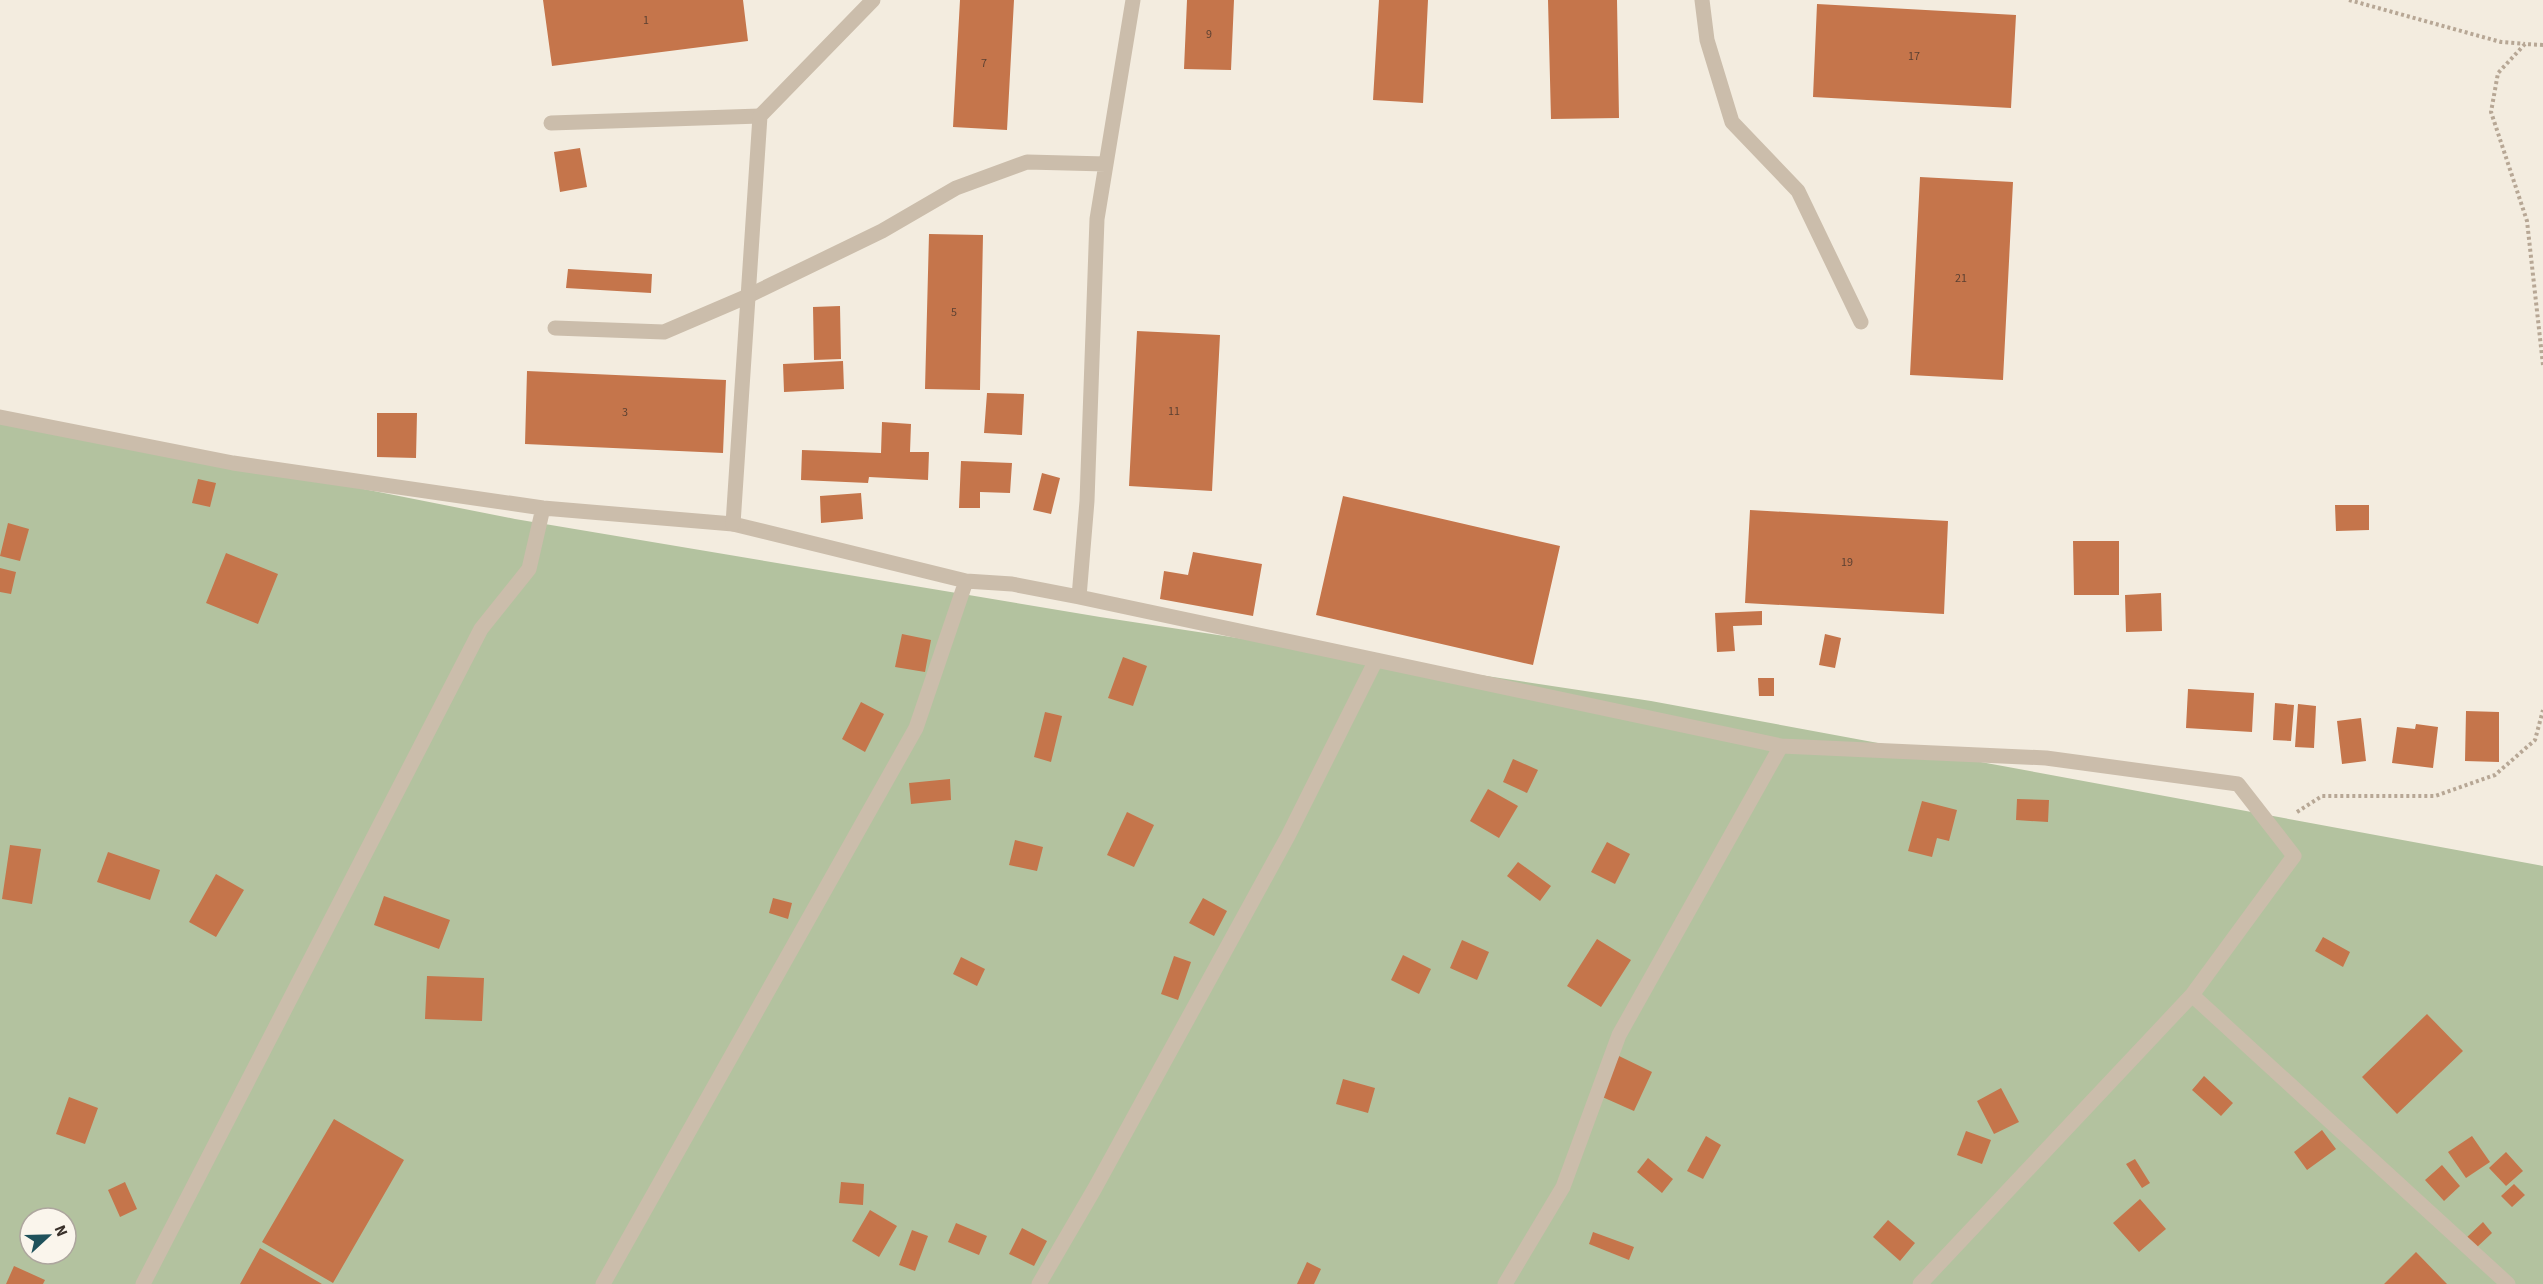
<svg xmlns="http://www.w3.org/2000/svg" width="2543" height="1284" font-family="'Source Sans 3',sans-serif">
  <rect width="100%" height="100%" fill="#f3ecdf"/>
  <path fill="#b3c29f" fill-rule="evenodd" d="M0 417 515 519 1100 617 1651 701 2543 866V1284H0ZM30 1218H66V1254H30Z"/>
  <path fill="#c5754b" d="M543 0H743L748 41 552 66Z
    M960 0H1014L1007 130 953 127Z
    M1187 0H1234L1231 70 1184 69Z
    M1379 0H1428L1423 103 1373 100Z
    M1548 0H1617L1619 118 1551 119Z
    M1817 4 2016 15 2011 108 1813 97Z
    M580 148 587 187 560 192 554 152Z
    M1920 177 2013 182 2003 380 1910 375Z
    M929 234 983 235 980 390 925 389Z
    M568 269 652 274 651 293 566 288Z
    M840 306 841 359 814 360 813 307Z
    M1137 331 1220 335 1212 491 1129 486Z
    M843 361 844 389 784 392 783 364Z
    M527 371 726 380 723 453 525 444Z
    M987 393 1024 394 1022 435 984 433Z
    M377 413H417L416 458 377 457Z
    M882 422 911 424 910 452H929L928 480 869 477 868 483 801 480 802 450 881 453Z
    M961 461 1012 463 1010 493 980 492V508H959Z
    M1042 473 1060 478 1051 514 1033 510Z
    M198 479 216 483 210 507 192 503Z
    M861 493 863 519 821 523 820 496Z
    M1343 496 1560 546 1533 665 1316 615Z
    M2335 505H2369V530L2336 531Z
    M1750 510 1948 521 1944 614 1745 603Z
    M8 523 29 529 20 561 0 556Z
    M2073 541H2119V595H2074Z
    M1193 552 1262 564 1253 616 1160 599 1164 571 1188 575Z
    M226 553 278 574 258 624 206 603Z
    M0 568 16 572 11 594 0 592Z
    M2161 593 2162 631 2126 632 2125 595Z
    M1762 611V625L1733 626 1735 651 1717 652 1715 613Z
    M902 634 931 640 925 672 895 667Z
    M1825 634 1841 638 1835 668 1819 665Z
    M1123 657 1147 666 1133 706 1108 698Z
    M1758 678H1774V696H1759Z
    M2188 689 2254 693 2252 732 2186 728Z
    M861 702 884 714 865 752 842 739Z
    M2275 703 2294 705 2291 741 2273 740Z
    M2298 704 2316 706 2314 748 2295 747Z
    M2466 711 2499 712V762L2465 761Z
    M1045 712 1062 716 1051 762 1034 757Z
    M2361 718 2366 761 2342 764 2337 721Z
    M2416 724 2438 727 2433 768 2392 763 2397 727 2415 729Z
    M1513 759 1538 770 1527 793 1503 782Z
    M950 779 951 800 911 804 909 783Z
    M1488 789 1518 806 1499 838 1470 821Z
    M2017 799 2049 800 2048 822 2016 820Z
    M1922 801 1957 810 1949 841 1937 838 1932 857 1908 851Z
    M1127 812 1154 825 1134 867 1107 855Z
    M1015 840 1043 847 1037 871 1009 865Z
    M1607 842 1630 854 1615 884 1591 872Z
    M10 845 41 849 32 904 2 899Z
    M108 852 160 870 150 900 97 882Z
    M1518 862 1551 886 1540 901 1507 876Z
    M216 874 244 890 216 937 189 922Z
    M384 896 450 920 439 949 374 925Z
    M773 898 792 903 788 919 769 913Z
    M1203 898 1227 911 1214 936 1189 923Z
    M2323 937 2350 952 2343 967 2315 951Z
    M1597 939 1631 960 1601 1007 1567 986Z
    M1462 940 1489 952 1477 980 1450 968Z
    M1403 955 1431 969 1419 994 1391 980Z
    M1174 956 1191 962 1178 1000 1161 994Z
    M961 957 985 969 977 986 953 974Z
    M427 976 484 978 482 1021 425 1019Z
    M2427 1014 2463 1051 2397 1114 2362 1077Z
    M1619 1056 1652 1072 1634 1111 1600 1096Z
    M2204 1076 2233 1103 2221 1116 2192 1090Z
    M1343 1079 1375 1088 1368 1113 1336 1104Z
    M2001 1088 2019 1122 1994 1134 1977 1101Z
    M69 1097 98 1108 85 1144 56 1134Z
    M334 1119 404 1160 333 1283 262 1242Z
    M2322 1130 2336 1149 2307 1170 2294 1152Z
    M1966 1131 1991 1140 1982 1164 1957 1155Z
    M1706 1136 1721 1145 1703 1179 1687 1171Z
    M2472 1136 2490 1162 2466 1178 2448 1152Z
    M2506 1152 2523 1171 2506 1186 2489 1168Z
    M1648 1158 1673 1179 1662 1193 1637 1172Z
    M2135 1159 2150 1183 2142 1188 2126 1164Z
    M2442 1165 2460 1186 2444 1201 2425 1180Z
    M125 1182 137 1209 120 1217 108 1190Z
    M841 1182 864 1184 863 1205 839 1203Z
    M2514 1184 2525 1195 2512 1207 2501 1196Z
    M2140 1199 2166 1229 2139 1252 2113 1223Z
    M870 1210 897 1226 879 1257 852 1241Z
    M1888 1220 1915 1243 1900 1261 1873 1237Z
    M2483 1222 2492 1233 2475 1249 2465 1239Z
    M956 1223 987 1236 979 1255 948 1242Z
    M1022 1228 1047 1241 1034 1266 1009 1254Z
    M912 1230 928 1236 915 1271 899 1265Z
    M1593 1232 1634 1247 1629 1260 1589 1244Z
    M260 1248 322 1284H240Z
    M2416 1252 2447 1284H2384Z
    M1307 1262 1321 1269 1314 1284H1297Z
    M14 1266 45 1280 43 1284H6Z"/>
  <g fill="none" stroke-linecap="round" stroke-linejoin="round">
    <path stroke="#b7a795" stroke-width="4" stroke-dasharray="3 3" stroke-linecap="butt" d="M2349 0 2501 42 2525 44
      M2543 45 2525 44 2498 73 2491 112 2527 221 2543 365
      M2297 812 2322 796H2435L2495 775 2535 740 2543 710"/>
    <path stroke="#cbbdab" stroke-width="15" d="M1133 0 1097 219 1087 501 1079 597 1781 746 2046 758 2238 784 2294 856 2192 995 1920 1284
      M1702 0 1707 40 1732 122 1798 191 1861 322
      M551 123 760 116
      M555 328 664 332 748 296 882 231 956 188 1027 162 1106 164
      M0 417 233 463 543 508 733 524 966 581
      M2192 995 2508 1284
      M143 1284 481 629 529 569 543 508
      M603 1284 916 728 966 581 1012 584 1079 597
      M1039 1284 1095 1188 1288 836 1376 660
      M1505 1284 1563 1187 1619 1035 1781 746"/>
    <path stroke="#cbbdab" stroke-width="15" d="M733 524 760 116 873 0"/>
  </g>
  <g text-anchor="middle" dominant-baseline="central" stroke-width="4.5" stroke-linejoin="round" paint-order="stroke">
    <g font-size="12" fill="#5c4132">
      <text x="646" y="20">1</text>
      <text x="1209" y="34">9</text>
      <text x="1914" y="56">17</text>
      <text x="984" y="63">7</text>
      <text x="1961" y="278">21</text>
      <text x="954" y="312">5</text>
      <text x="1174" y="411">11</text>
      <text x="625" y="412">3</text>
      <text x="1847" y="562">19</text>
    </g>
  </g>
  <g transform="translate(48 1236) rotate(68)"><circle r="28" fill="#faf5ec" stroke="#ada69e" stroke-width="1.5"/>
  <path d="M0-4.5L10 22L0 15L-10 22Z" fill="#1f515b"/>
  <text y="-9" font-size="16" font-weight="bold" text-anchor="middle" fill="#39302a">N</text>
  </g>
</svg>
